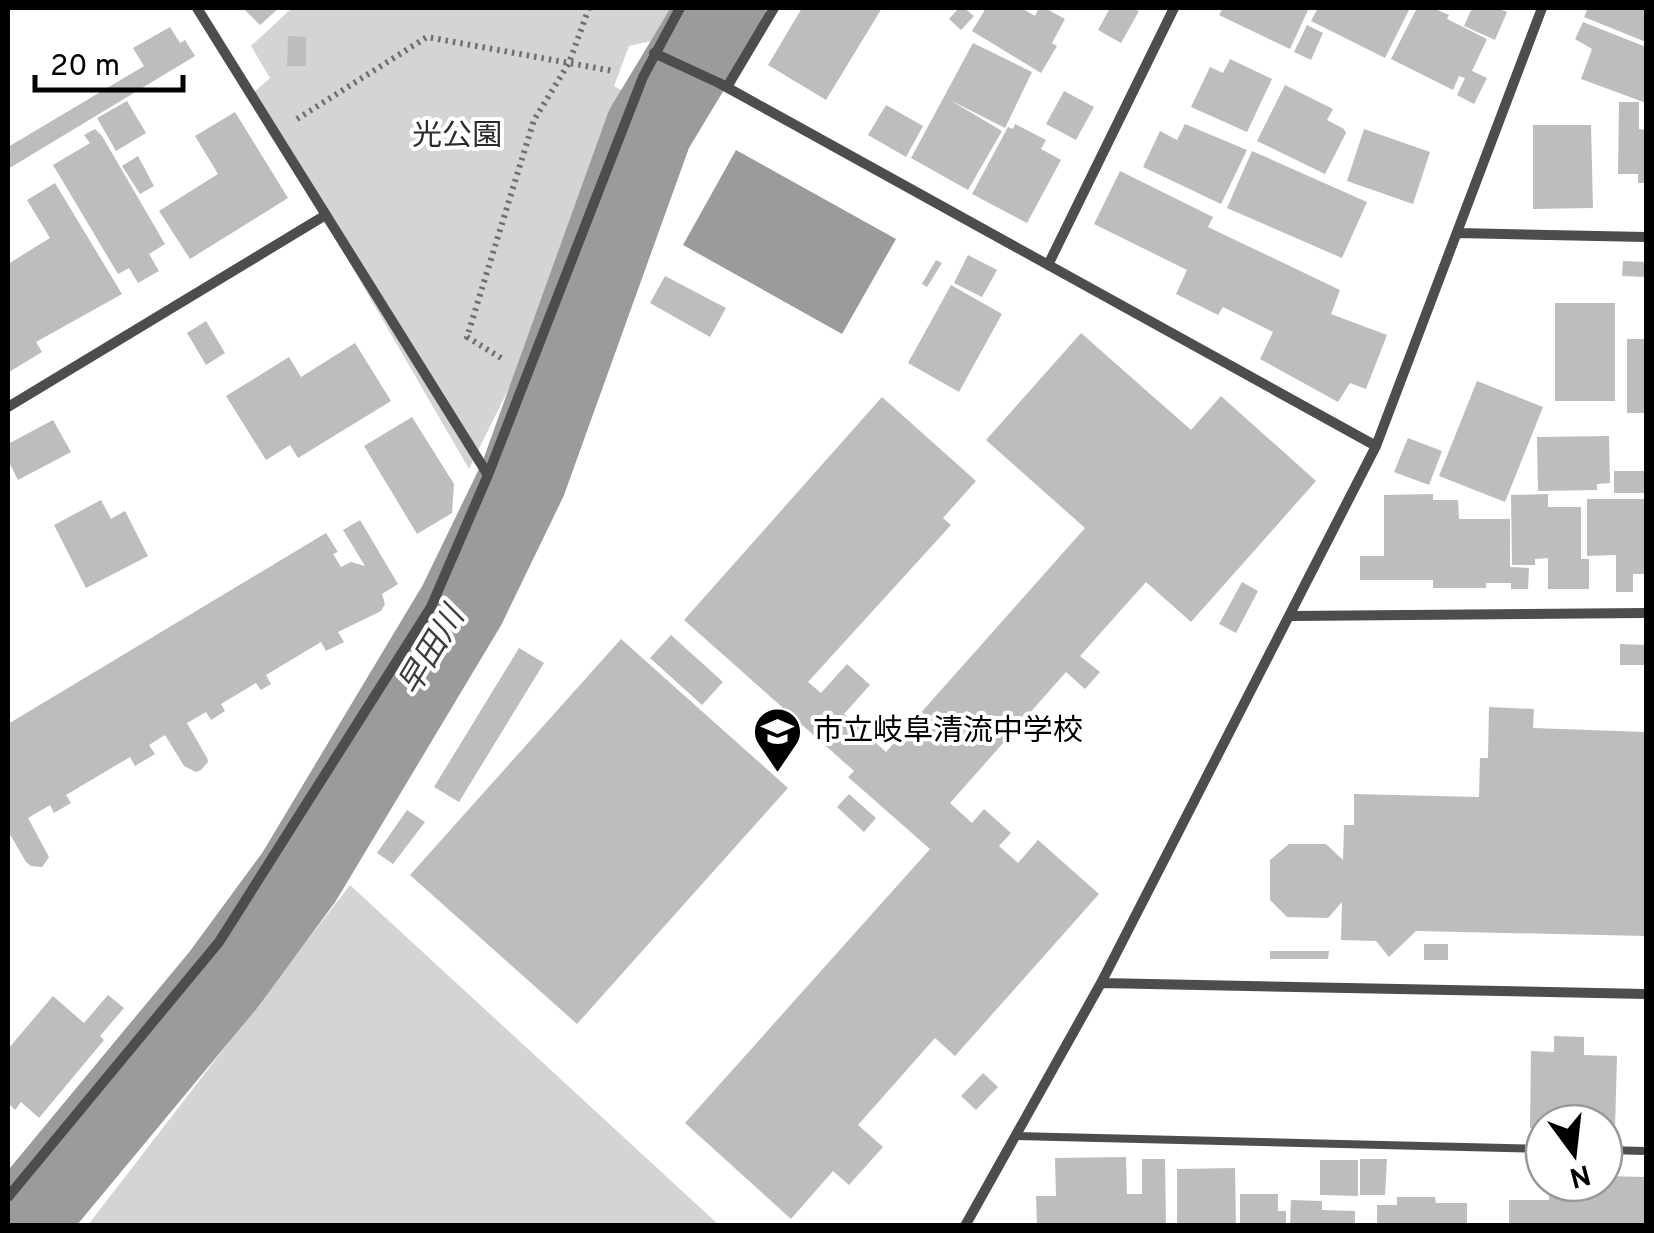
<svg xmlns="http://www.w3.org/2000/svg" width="1654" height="1233" font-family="Overpass,'Noto Sans JP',sans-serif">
  <rect width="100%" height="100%" fill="#fff"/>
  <path fill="#d4d4d4" d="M292 8H677L660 39 629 46 614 86 623 91 641 121 469 469 252 94 270 78 251 46Z
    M350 885 719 1225H88Z"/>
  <path fill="#9b9b9b" d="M736 150 896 239 842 334 683 245Z"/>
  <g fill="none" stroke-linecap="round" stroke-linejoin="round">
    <path stroke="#9b9b9b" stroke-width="88" d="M19 1226 224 979 299 877 462 605 523 479 649 129 722 8"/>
  </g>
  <path fill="#bdbdbd" d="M243 8H279L260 25Z
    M802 8H882L826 100 768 65Z
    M959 8H964L974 16 961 30 949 19Z
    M986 8H1021L1035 16 1039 8H1045L1065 19 1052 43 1057 46 1041 73 972 31Z
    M1110 8H1132L1139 11 1121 43 1098 30Z
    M1223 8H1309L1290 49 1219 15Z
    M1318 8H1410L1385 58 1311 21Z
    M1417 8H1433L1449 15 1447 19 1487 39 1472 71 1487 78 1474 104 1457 95 1465 78 1459 76 1453 90 1391 59Z
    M1472 8H1496L1507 12 1495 40 1464 26Z
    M1588 8H1646V42L1584 17Z
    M1583 22 1646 47V103L1581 79 1592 49 1575 39Z
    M1307 25 1323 33 1311 60 1294 52Z
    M170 27 180 43 185 40 195 56 8 169V147L144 66 133 48Z
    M288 36 306 37V66H287Z
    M973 43 1032 72 1005 128 950 100 1002 131 968 190 911 158Z
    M1230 59 1272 79 1247 132 1191 107 1210 67 1223 73Z
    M1285 85 1333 109 1327 120 1344 129 1346 133 1325 174 1257 141Z
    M1064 91 1094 107 1076 140 1046 124Z
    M127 101 146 133 116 151 97 118Z
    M1619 102H1639V129L1646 130V183H1638V174H1618Z
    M886 105 923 126 906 157 868 135Z
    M235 112 288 198 190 259 159 211 218 174 195 136Z
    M1015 124 1046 140 1041 149 1061 160 1027 223 972 194 1008 127 1013 129Z
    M1185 124 1247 150 1221 204 1143 167 1160 131 1177 140Z
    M1533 125H1591L1593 208 1533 209Z
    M95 129 102 136 165 244 149 254 159 271 138 283 129 268 118 274 53 165 90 143 84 135Z
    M1364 129 1430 152 1413 204 1347 181Z
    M1252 151 1367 202 1342 258 1227 208Z
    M138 156 154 186 140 194 122 166Z
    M1120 171 1213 217 1208 227 1340 290 1331 314 1387 335 1366 389 1350 383 1338 402 1260 359 1273 332 1223 307 1218 315 1176 294 1187 270 1094 224Z
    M55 183 122 294 36 342 42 352 9 372 8 264 50 238 27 200Z
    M968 255 997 270 982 297 954 283Z
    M936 260 942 263 927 287 922 284Z
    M1623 261 1646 262V277L1622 276Z
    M665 276 726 308 710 337 650 303Z
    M951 285 1002 314 959 392 908 363Z
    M1555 303H1615V401H1555Z
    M206 321 225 353 206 365 187 333Z
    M1081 333 1191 430 1221 396 1316 481 1191 622 1146 582 1080 656 1100 672 1085 689 1066 672 950 803 972 823 984 809 1011 833 999 846 1018 863 1038 840 1099 894 955 1056 935 1038 858 1125 883 1147 849 1185 833 1171 791 1219 685 1123 930 849 848 777 854 771 684 620 882 397 976 481 943 518 951 525 808 682 821 693 847 664 870 685 844 714 886 752 1085 528 986 440Z
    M1627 339H1646V413H1627Z
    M355 343 391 401 298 458 290 445 266 460 226 396 289 357 301 377Z
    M1477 381 1543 407 1505 502 1439 476Z
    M412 417 454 484 452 513 417 534 364 446Z
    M53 420 71 452 18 480 8 460V444Z
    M1609 436 1610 483 1597 484V490L1538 491 1537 437Z
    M1408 438 1442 451 1429 485 1394 472Z
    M1614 471H1646V493H1614Z
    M1433 494V500H1458L1459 519H1510V567L1529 568 1528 589H1511V583H1486V588H1433V580H1360V556H1384V495Z
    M1548 494V507H1581V559H1589V589H1548V558L1535 559V565H1512L1511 495Z
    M1587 499H1646V574H1633V592H1616V555L1587 556Z
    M101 500 111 519 125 511 148 556 86 588 54 525Z
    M360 520 398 584 382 594 385 604 381 611 338 632 344 642 326 651 321 642 266 675 271 684 261 690 256 683 221 704 225 711 211 720 206 712 187 723 207 758 208 762 201 770 196 772 184 766 165 735 149 745 155 754 135 766 130 757 66 795 71 803 54 813 50 805 28 818 49 857 42 867 31 866 26 862 8 831V724L326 533 338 552 333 554 341 567 351 562 365 566 343 530Z
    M1242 582 1258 591 1236 633 1219 624Z
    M671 635 723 682 702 705 650 658Z
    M621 639 788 788 577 1024 410 875Z
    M1620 644 1646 645V665H1620Z
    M519 648 544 663 459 802 434 787Z
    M1489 707 1534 709 1533 728 1646 732V936L1416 931 1389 957 1376 941 1341 940 1342 902 1328 918 1287 917 1270 900V860L1289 844H1326L1343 860 1344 825H1354V794L1479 797 1480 758H1488Z
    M849 794 876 818 864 832 837 807Z
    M407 810 425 822 393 864 377 853Z
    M1424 944H1448V960H1424Z
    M1270 951H1329L1328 959H1270Z
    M108 995 124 1008 100 1036 104 1040 39 1118 21 1102 15 1110 8 1103V1049L53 996 84 1023Z
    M1554 1036 1584 1037V1055L1617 1056 1615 1129H1604V1123H1544V1128H1530L1531 1051 1554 1052Z
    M983 1073 998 1087 976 1110 961 1096Z
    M1126 1157 1127 1194H1142V1159H1165L1166 1226H1037L1036 1196H1056L1055 1158Z
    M1360 1159H1387L1385 1195H1360Z
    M1320 1160H1358V1196L1320 1195Z
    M1235 1168 1236 1226 1177 1225V1169Z
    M1604 1176 1646 1177V1226H1509V1200H1549L1550 1186 1604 1183Z
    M1240 1194H1278V1211H1286V1226H1240Z
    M1397 1197H1435L1436 1203H1467V1226H1377V1205H1397Z
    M1291 1200 1322 1201V1210L1355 1211V1226H1290Z"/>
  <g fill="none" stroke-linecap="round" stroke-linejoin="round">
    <path stroke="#6f6f6f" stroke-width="6" stroke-dasharray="2.5 5" stroke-linecap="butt" d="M297 119 427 37 613 71
      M501 358 467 337 534 120 569 63 589 8"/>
    <path stroke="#4d4d4d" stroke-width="8" d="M1015 1136 1544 1149
      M1604 1150 1646 1151"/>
    <path stroke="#4d4d4d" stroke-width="10" d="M197 8 488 475
      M654 53 719 83 1376 446
      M727 87 774 8
      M1458 233 1646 237
      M1048 265 1174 8
      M8 407 324 216
      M1291 616 1646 613
      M1101 983 1646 994
      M8 1197 219 942 431 607 488 475 643 77 680 8
      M965 1226 1101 983 1376 446 1542 8"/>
  </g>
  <defs>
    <symbol id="school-pin" viewBox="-11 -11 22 30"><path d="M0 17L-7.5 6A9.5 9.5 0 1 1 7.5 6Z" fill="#000" stroke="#fff"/><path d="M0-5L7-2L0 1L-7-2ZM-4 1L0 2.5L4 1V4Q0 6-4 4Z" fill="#fff"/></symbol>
  </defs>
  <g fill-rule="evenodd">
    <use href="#school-pin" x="750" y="704" width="55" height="75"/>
  </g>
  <g text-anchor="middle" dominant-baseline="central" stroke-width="8" stroke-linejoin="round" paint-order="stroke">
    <g font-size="30" fill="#2b2b2b" stroke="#fff">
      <text x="457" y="137">光公園</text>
    </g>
    <g font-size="30" fill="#000" stroke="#fff" text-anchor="start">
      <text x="813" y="732">市立岐阜清流中学校</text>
    </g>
    <g font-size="32" font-style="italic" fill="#3c3c3c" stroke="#fff">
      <text transform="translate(433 652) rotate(-59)">早田川</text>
    </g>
  </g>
  <rect width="1654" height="1233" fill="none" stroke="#000000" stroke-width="20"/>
  <g transform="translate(1574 1153) rotate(165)"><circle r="48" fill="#ffffff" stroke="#999999" stroke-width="2.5"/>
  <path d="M0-8L18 38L0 25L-18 38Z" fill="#000000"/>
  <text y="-15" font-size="28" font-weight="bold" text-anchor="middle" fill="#000000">N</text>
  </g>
  <path d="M35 75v15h148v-15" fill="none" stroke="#000000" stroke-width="5"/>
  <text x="50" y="75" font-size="30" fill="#000000" stroke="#ffffff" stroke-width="8" paint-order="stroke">20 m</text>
</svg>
